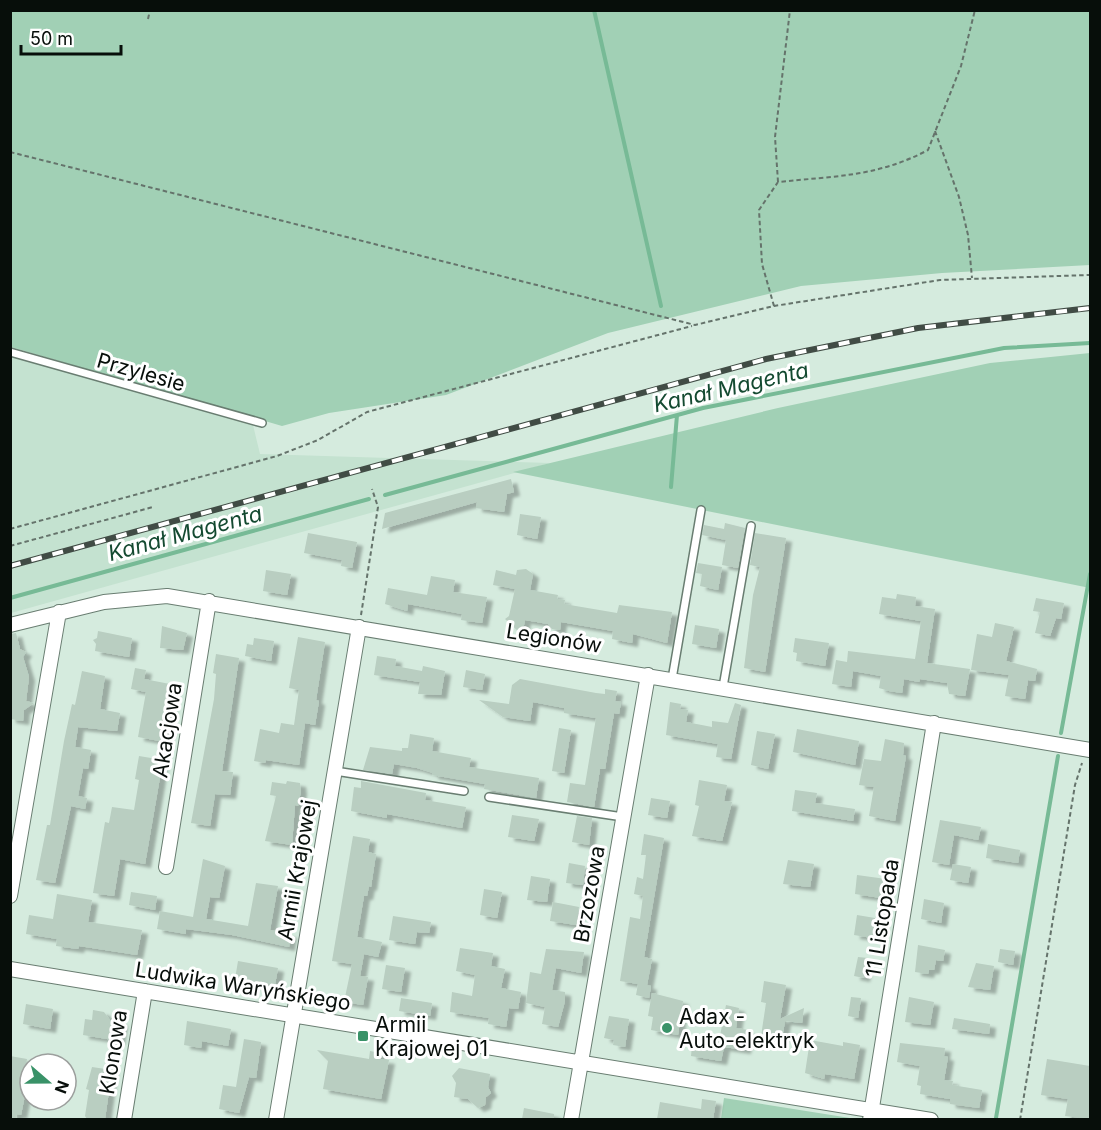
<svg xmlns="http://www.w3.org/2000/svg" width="1101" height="1130" font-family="Inter,sans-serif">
  <defs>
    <filter id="shadow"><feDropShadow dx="6" dy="4" stdDeviation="1.5" flood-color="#0004"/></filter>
  </defs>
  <rect width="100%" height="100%" fill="#d5ebde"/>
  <path fill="#c4e2d0" d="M11 355 253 425 260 454 550 463 11 613Z"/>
  <path fill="#a1d0b5" d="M10 11H1090V265L942 273 801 286 608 333 446 395 329 413 282 426 11 347Z
    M1090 353V588L513 472 778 408 990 363Z
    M724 1098 850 1118 853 1119H721Z"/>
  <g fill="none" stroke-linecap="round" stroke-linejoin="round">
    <path stroke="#77ba96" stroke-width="4" d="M594 10 661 306
      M671 487 677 415
      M385 495 703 408 1004 348 1090 343
      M10 598 369 499
      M1061 733 1090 574
      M996 1118 1058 756"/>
  </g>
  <path fill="#b9cec1" filter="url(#shadow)" d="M511 479 514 492 507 494 504 512 476 508 477 502 382 529 385 513Z
    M520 514 541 517 537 539 517 535Z
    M725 523 745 528 738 568 722 565 726 540 702 535 704 525 724 529Z
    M308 533 357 542 352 568 341 566 342 560 304 553Z
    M755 533 786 538 765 672 744 668 753 595 760 567 750 565Z
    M698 563 722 567 718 590 700 586 702 574 696 573Z
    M526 569 533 574 530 590 558 595 557 599 565 600 564 604 617 613 619 605 672 612 667 643 633 634 632 643 612 639 613 631 561 622 560 630 552 629 548 624 525 620 524 625 518 631 505 619 509 616 515 589 493 585 496 570 516 575 517 570Z
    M266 570 291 574 287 595 263 591Z
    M431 576 455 580 453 592 487 597 482 623 461 620 462 614 408 604 407 611 385 604 388 588 427 595Z
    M897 594 916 597 915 606 935 609 927 663 970 669 965 696 949 694 947 683 920 679 919 682 904 679 902 693 889 691 879 688 881 676 853 671 851 687 832 684 836 660 847 662 848 651 915 659 921 621 879 614 882 597 896 599Z
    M1036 598 1064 603 1061 619 1056 618 1050 636 1035 633 1040 612 1033 611Z
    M995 623 1014 627 1006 661 1037 669 1035 681 1028 680 1025 699 1005 696 1009 675 971 670 977 634 992 637Z
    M695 625 719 629 716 648 692 644Z
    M162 626 187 633 183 650 160 648Z
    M98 631 132 638 129 657 95 651 96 644 93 640 97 638Z
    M16 633 20 649 26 652 23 657 29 677 26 701 34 703 24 710 23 721 10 719V634Z
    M298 637 325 642 316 700 319 701 315 725 305 723 299 765 266 760 265 763 254 761 260 729 279 733 281 723 294 725 299 690 289 688Z
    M254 638 274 641 271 661 245 656 247 644 253 645Z
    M795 638 829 643 825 666 796 661 797 653 793 652Z
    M216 654 239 658 222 771 233 772 230 795 215 794 210 826 191 823 214 699 216 674 213 673Z
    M377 656 396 659 395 666 422 671 423 666 445 671 441 695 418 694 420 682 374 675Z
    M135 668 146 670 144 679 175 685 165 742 138 737 146 692 131 689Z
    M466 670 485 674 482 690 463 687Z
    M82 671 105 676 100 709 120 713 117 731 78 727 75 747 91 750 88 769 83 768 78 796 87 798 85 809 71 806 55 883 36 880 47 825H50L64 741 72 704 75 705Z
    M520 679 596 693 605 694V689L617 691 615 701 621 702 619 714 614 713 605 769H600L594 807 567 802 570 783 585 785 596 718 564 713V708L533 702 530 721 503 717 479 700 509 704 512 685Z
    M670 702 681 704 680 709 688 710 686 722 712 727V721L728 723 735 703 741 705 731 759 716 757 718 744 666 735Z
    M559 728 571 730 564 773 552 771Z
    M797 729 859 741 855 765 793 752Z
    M757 731 775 734 768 769 751 765Z
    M410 734 434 738 432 751 471 758 469 767 539 778 536 798 490 790 484 789 485 784 432 775 433 773 417 768 394 764 392 774 363 770 370 747 402 751V748H408Z
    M885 739 904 743 903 755 906 756 895 821 869 816 874 787 859 785 864 759 881 761Z
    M139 756 163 760 145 864 120 859 114 896 93 893 105 822 109 823 112 807 134 810 139 780 135 779Z
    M699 780 727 785 724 801 732 802 722 841 692 836 699 806 695 805Z
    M287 781 300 783 301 791 298 806 295 805 292 845 265 841 276 796 270 795 272 782 286 784Z
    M361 781 426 793 425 800 466 807 462 828 387 814V818L351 811 354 787 361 788Z
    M795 790 817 793 815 803 855 809 853 821 792 811Z
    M651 798 670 801 667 818 648 815Z
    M512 815 539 819 534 841 508 837Z
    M577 816 592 818 589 845 572 842Z
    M940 820 981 827 978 840 954 835 949 865 932 862Z
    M644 834 664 838 644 957 652 959 647 985 651 986 649 998 636 995 638 984 620 981 630 917 640 919 643 896 634 894 637 877 643 879 646 855H641Z
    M353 836 370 839 368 852 376 854 371 887 369 886 367 896H364L357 937 382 942 378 957 364 954 360 976 368 977 363 1005 344 1002 352 964 332 961Z
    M988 844 1020 850 1018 863 986 858Z
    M203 859 225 866 219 898 210 897 206 919 248 926 256 883 278 886 270 930 291 934 289 947 232 935 186 929V934L157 929 160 911 193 917Z
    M788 860 814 864 810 887 783 884Z
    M569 863 585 866 583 885 566 883Z
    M953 864 971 867 968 883 950 880Z
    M857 875 886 879 881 898 855 894Z
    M531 876 550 879 547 902 527 900Z
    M484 889 502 892 497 918 480 915Z
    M131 892 157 896 155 910 129 905Z
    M57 894 92 900 88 922 142 930 137 955 79 946 78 949 56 946 57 939 26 934 29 915 53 919Z
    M924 899 944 903 941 923 921 919Z
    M553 902 579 907 576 925 550 921Z
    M857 915 875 918 872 938 854 935Z
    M393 916 431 922 429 933 417 932 415 944 389 940Z
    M918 945 945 950 943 961 936 960 934 970H929L928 974 915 972Z
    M460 948 493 953 491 966 505 969 501 988 521 992 518 1009 509 1008 506 1027 488 1024 489 1018 450 1012 452 992 472 996 475 975 456 971Z
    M546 949 584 952 581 973 556 968 552 990 565 992V1001L558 1027 542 1024 545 1007 526 1003 530 972 541 974Z
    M1000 949 1015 951 1013 965 998 962Z
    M858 957 868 958 864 978 854 976Z
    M238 961 278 968 275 985 268 984 259 989 253 981 235 979Z
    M976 963 994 966 990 990 968 987Z
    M386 965 405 968 401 992 382 989Z
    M764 981 786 985 780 1019 804 1008 802 1023 785 1021 782 1039 761 1036 766 1003 761 1002Z
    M652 993 683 1001 678 1035 651 1030 653 1017 648 1016Z
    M851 997 861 998 858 1018 848 1016Z
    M909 997 934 1002 930 1025 905 1022Z
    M401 998 432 1003 430 1016 399 1011Z
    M26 1004 53 1009 50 1029 23 1024Z
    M726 1005 739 1008 736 1028 748 1030 745 1050 724 1047 721 1061 691 1056 693 1036 708 1033 720 1036Z
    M93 1010 104 1012 110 1020 122 1022 119 1041 83 1035 85 1019 92 1020Z
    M609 1016 629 1019 625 1047 613 1045 614 1040 604 1038Z
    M954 1018 990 1024 989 1034 952 1029Z
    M187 1021 231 1029 228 1046 202 1041 201 1048 184 1045Z
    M244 1039 261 1042 256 1078 249 1077 239 1113 219 1109 223 1085 236 1087Z
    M810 1040 843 1046V1042L860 1045 854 1079 825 1074 824 1079 805 1073Z
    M900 1043 945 1048 944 1056 948 1057 944 1080 953 1081 952 1085 982 1090 979 1108 950 1104V1099L920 1094 921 1086 917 1085 920 1066 897 1062Z
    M317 1050 369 1059 370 1051 381 1053 380 1059 389 1060 381 1099 323 1089 328 1061Z
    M10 1056 27 1059 21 1094 25 1095 21 1115 17 1114 16 1119H10Z
    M1047 1059 1090 1066V1119L1065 1116 1068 1099 1041 1095Z
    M92 1067 112 1070 105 1119H87L85 1116 89 1090 86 1089Z
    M459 1068 490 1074 488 1087 491 1093 486 1097 485 1105 478 1108 468 1099 454 1097 456 1083 452 1076Z
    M702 1099 716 1101 713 1119H657L660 1102 701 1109Z
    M524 1108 554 1114V1119H522Z"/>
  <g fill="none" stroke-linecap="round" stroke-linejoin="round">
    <defs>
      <path id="lane" d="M10 352 262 423
        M672 679 701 510
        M723 687 751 526
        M335 771 464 791
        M489 797 623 817"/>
      <path id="street" d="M10 625 104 602 167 596 1090 750
        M166 867 209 601
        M10 896 59 612
        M10 969 931 1120
        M124 1120 145 991
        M276 1120 359 627
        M571 1120 648 675
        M870 1120 934 723"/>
    </defs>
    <use href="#lane" stroke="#697d71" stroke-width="10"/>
    <use href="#street" stroke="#697d71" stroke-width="16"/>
    <path stroke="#65736b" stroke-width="2" stroke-dasharray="4.5 3" stroke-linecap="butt" d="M148 19 150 10
      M935 131 959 197 968 235 972 278
      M10 152 695 325 774 306 940 280 1090 275
      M778 182 775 137 790 10
      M774 306 762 264 759 210 778 182C834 176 877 177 928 150L961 66 975 10
      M10 529 277 456 318 440 367 412 692 326
      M10 546 153 507
      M361 615 378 507 372 489
      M1020 1120 1075 785 1082 763"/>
    <use href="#lane" stroke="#fff" stroke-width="7"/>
    <use href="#street" stroke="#fff" stroke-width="14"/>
    <defs>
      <path id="rail" d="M10 566 766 359 918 328 1090 308"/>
    </defs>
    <use href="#rail" stroke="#414c45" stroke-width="6"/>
    <use href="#rail" stroke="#fff" stroke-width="4" stroke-dasharray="11" stroke-linecap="butt"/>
  </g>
  <g fill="#399268" stroke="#fff" stroke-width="2">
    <circle cx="667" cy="1028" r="6"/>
    <rect x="357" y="1030" width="12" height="12" rx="3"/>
  </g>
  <g text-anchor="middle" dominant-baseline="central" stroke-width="6" stroke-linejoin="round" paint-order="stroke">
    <g font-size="21" fill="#070e0a" stroke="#fff">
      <text transform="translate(141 372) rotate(16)">Przylesie</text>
      <text transform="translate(554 638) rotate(9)">Legionów</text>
      <text transform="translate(167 730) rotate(-81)">Akacjowa</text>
      <text transform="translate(297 870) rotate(-80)">Armii Krajowej</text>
      <text transform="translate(589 894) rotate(-80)">Brzozowa</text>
      <text transform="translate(882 918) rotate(-81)">11 Listopada</text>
      <text transform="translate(243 986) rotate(9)">Ludwika Waryńskiego</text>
      <text transform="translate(113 1052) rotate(-81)">Klonowa</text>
    </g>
    <g font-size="21" fill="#070e0a" stroke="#fff" text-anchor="start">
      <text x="679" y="1016">Adax -<tspan x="679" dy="24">Auto-elektryk</tspan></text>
      <text x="375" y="1024">Armii<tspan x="375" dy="24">Krajowej 01</tspan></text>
    </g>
    <g font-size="22" font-style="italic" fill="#144a31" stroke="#fff">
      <text transform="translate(731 387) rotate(-13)">Kanał Magenta</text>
      <text transform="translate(185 533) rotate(-15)">Kanał Magenta</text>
    </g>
  </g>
  <rect width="1101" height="1130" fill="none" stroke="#070e0a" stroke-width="24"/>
  <g transform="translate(48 1082) rotate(110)"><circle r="28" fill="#ffffff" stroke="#9c9f9d" stroke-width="1.5"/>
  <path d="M0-4.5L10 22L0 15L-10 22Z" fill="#399268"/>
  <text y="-9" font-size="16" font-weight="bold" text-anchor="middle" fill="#070e0a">N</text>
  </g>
  <path d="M21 45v9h100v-9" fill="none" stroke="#070e0a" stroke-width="3"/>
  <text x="30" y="45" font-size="18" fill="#070e0a" stroke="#ffffff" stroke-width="4.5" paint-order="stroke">50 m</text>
</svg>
